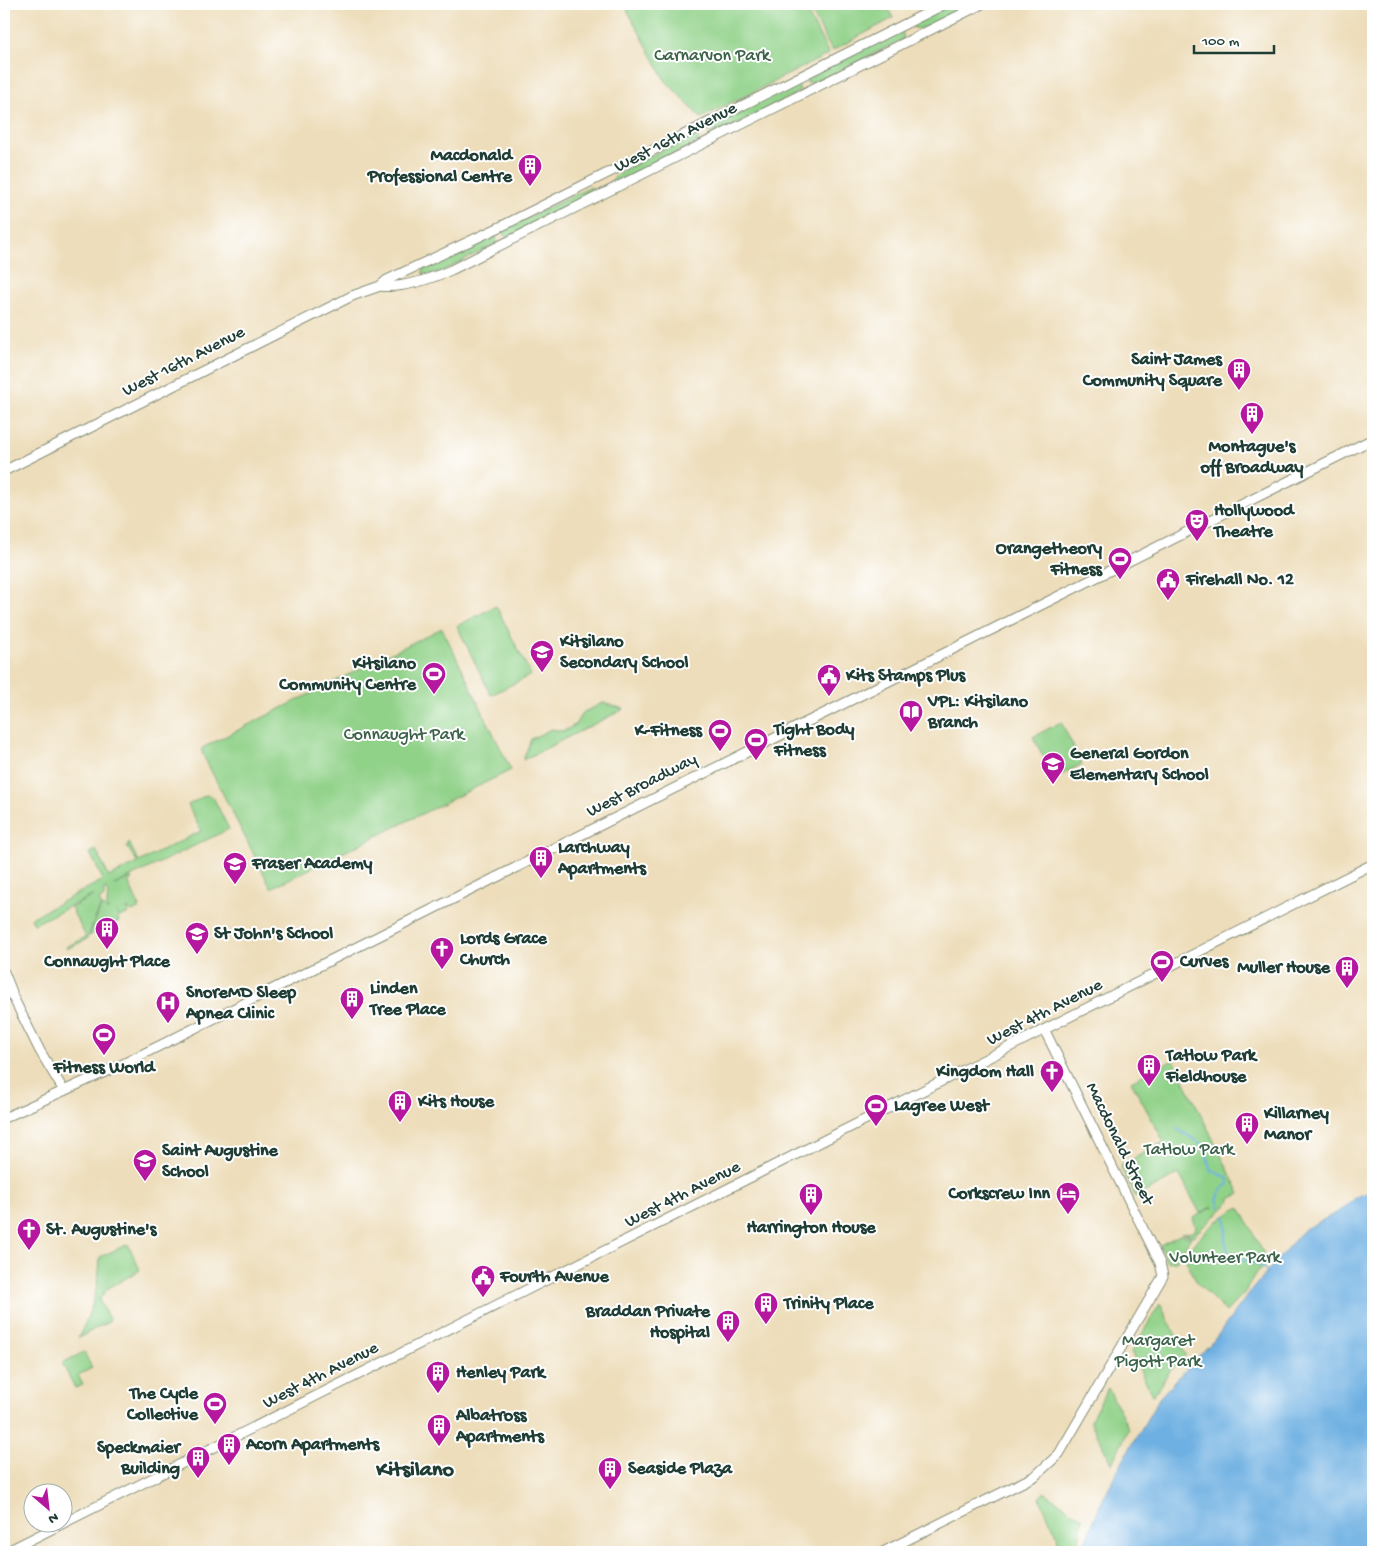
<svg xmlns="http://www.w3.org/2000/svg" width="1377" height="1556" font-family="'Gochi Hand',sans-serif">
  <rect width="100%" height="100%" fill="#fff"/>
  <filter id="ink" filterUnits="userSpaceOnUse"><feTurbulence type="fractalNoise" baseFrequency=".02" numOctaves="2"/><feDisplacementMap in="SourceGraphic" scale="10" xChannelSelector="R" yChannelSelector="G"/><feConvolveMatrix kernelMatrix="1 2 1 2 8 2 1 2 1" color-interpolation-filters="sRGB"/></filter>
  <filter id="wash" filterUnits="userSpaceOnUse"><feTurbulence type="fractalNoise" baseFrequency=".0096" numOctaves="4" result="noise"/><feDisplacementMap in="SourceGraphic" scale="20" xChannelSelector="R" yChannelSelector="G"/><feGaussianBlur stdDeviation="1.12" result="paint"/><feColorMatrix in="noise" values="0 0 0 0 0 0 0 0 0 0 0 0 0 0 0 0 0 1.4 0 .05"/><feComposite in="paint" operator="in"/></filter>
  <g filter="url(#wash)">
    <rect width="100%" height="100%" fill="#edddba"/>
    <path fill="#91d289" stroke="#58885e" d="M624 4H803L829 54 701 118 665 80Z
      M824 4H886L893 18 832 51 811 11Z
      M951 4H975L935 24 918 29 912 27 924 17Z
      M902 30 904 39 816 82 807 83V79L813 75Z
      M797 84 800 90 792 96C776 104 722 137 707 132V128L790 85Z
      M696 135 699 137 698 142 616 183H609L620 172 686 137Z
      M591 187 593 191C568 210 537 224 508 238L503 234 504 229Z
      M491 235 496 236 497 243 441 272 426 275 423 274V269Z
      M496 606 531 675 491 695 457 626Z
      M442 628 511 770 271 888 202 753V748Z
      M603 703 624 709 523 760 531 739 551 729 563 731 568 729 575 725 582 713Z
      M1061 722 1082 764 1055 778 1033 737Z
      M206 795 213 797 229 829 114 885 131 878 132 880 128 882 140 908 132 912 127 908 129 913 120 917 117 913 119 921 89 936 102 905 108 911C105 903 110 897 106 889L104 890V897L99 901 101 904 87 939 67 949 66 947 86 937 71 908 94 895 34 924 31 918 103 880 90 853 96 850 109 877 138 863 127 847 129 843 139 862 201 831 188 805Z
      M1174 1060 1240 1194 1229 1199 1230 1202 1193 1236 1181 1233 1194 1232 1196 1227 1193 1218 1213 1207 1200 1213 1179 1174 1136 1197 1120 1166 1164 1142 1131 1081Z
      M1240 1207 1267 1260 1266 1265 1255 1274 1245 1292 1226 1312 1198 1284 1185 1258C1198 1235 1217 1219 1240 1207Z
      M1180 1235 1191 1237 1176 1261 1167 1262 1160 1245Z
      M128 1244 140 1270 107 1289 99 1300 110 1321 78 1338C92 1312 99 1286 100 1257Z
      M1160 1304 1186 1355 1169 1372 1153 1396 1131 1352Z
      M84 1352 92 1368 78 1375 83 1385 75 1388 62 1363Z
      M1108 1388 1129 1429 1112 1463 1090 1421Z
      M1044 1492 1083 1518 1077 1552H1056L1058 1541 1057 1535 1040 1499Z"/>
    <path fill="#6eb0e2" stroke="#46768b" d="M1373 1191V1552H1081L1100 1505 1123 1460 1160 1397 1215 1339 1250 1292 1303 1230 1340 1211 1358 1196Z"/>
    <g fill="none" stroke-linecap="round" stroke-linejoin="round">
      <path stroke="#6eb0e2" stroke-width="2" d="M1177 1129 1205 1146 1210 1169 1228 1178 1229 1184 1222 1189 1217 1199 1220 1207
        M1225 1216C1228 1231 1222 1244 1231 1257L1252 1262 1268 1271"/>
    </g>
  </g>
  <g filter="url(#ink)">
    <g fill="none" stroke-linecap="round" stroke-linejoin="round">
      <defs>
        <path id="secondary" d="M380 286C403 289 430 279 451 270L982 4
          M4 471 352 296 380 286 387 280 502 226 945 4
          M4 972 12 992
          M4 985 13 997 40 1051 64 1091
          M4 1118 125 1063 1373 439
          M6 1552 1373 864
          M883 1552 1035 1476 1059 1454 1163 1276 1160 1263 1045 1031"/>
      </defs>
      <use href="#secondary" stroke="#868d77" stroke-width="11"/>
      <use href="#secondary" stroke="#fff" stroke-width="9"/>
    </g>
  </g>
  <defs>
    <symbol id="building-pin" viewBox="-11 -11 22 30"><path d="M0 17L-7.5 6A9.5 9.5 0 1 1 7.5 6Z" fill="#b5179e" stroke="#fff"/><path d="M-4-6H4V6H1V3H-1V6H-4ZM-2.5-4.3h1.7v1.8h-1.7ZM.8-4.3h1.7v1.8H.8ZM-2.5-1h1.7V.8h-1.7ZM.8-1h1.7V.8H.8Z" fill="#fff"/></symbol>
    <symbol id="theatre-pin" viewBox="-11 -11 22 30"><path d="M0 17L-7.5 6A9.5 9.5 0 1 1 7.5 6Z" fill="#b5179e" stroke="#fff"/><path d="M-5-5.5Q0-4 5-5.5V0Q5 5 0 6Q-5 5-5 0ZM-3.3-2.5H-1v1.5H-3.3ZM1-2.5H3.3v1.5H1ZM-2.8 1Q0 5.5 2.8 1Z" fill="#fff"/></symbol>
    <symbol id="stadium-pin" viewBox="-11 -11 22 30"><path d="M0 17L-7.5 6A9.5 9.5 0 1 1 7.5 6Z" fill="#b5179e" stroke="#fff"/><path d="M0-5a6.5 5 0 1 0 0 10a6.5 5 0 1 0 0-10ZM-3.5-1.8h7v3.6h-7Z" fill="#fff"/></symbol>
    <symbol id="civic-pin" viewBox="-11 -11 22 30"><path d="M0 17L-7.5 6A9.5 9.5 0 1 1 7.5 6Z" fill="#b5179e" stroke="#fff"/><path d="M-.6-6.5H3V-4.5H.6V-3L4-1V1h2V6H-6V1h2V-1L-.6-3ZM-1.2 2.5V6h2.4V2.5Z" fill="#fff"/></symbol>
    <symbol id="school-pin" viewBox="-11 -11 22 30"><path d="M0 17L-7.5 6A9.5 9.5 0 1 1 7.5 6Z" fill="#b5179e" stroke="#fff"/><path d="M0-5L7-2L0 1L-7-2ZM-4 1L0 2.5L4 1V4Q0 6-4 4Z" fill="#fff"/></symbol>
    <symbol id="library-pin" viewBox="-11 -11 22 30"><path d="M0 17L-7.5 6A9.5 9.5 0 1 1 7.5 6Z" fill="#b5179e" stroke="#fff"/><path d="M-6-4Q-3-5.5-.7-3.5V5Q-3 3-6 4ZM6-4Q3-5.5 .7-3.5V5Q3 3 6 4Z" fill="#fff"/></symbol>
    <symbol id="church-pin" viewBox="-11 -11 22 30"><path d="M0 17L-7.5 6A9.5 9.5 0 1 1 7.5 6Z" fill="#b5179e" stroke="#fff"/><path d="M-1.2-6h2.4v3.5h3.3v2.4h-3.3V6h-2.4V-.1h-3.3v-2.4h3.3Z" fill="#fff"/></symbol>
    <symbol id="hospital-pin" viewBox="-11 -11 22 30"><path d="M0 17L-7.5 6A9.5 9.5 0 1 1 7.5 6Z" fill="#b5179e" stroke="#fff"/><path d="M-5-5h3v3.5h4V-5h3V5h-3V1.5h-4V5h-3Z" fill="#fff"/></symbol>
    <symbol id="hotel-pin" viewBox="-11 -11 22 30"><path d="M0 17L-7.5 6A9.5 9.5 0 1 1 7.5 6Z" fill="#b5179e" stroke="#fff"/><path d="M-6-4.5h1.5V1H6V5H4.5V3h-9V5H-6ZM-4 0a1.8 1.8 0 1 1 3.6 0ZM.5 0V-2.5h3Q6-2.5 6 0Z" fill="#fff"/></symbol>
  </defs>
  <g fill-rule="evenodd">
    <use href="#building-pin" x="516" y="152" width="28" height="38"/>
    <use href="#building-pin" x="1225" y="356" width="28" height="38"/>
    <use href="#building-pin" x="1238" y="400" width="28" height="38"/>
    <use href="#theatre-pin" x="1183" y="507" width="28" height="38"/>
    <use href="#stadium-pin" x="1106" y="545" width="28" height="38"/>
    <use href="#civic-pin" x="1154" y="566" width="28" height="38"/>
    <use href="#school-pin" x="528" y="638" width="28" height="38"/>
    <use href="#stadium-pin" x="420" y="660" width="28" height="38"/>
    <use href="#civic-pin" x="815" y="662" width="28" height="38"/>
    <use href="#library-pin" x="897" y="698" width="28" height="38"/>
    <use href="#stadium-pin" x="706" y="717" width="28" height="38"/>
    <use href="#stadium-pin" x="742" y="726" width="28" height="38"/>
    <use href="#school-pin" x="1039" y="750" width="28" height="38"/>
    <use href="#building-pin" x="527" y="844" width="28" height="38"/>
    <use href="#school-pin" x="221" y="850" width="28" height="38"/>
    <use href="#building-pin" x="93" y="915" width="28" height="38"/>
    <use href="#school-pin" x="183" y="920" width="28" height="38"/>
    <use href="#church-pin" x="428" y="935" width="28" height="38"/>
    <use href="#stadium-pin" x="1148" y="948" width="28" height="38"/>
    <use href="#building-pin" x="1333" y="954" width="28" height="38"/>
    <use href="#building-pin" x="338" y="985" width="28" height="38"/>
    <use href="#hospital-pin" x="154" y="989" width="28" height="38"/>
    <use href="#stadium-pin" x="90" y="1021" width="28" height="38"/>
    <use href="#building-pin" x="1135" y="1052" width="28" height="38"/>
    <use href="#church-pin" x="1038" y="1058" width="28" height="38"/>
    <use href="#building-pin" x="386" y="1088" width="28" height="38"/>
    <use href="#stadium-pin" x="862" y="1092" width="28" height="38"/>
    <use href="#building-pin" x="1233" y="1110" width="28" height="38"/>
    <use href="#school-pin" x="131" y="1147" width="28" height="38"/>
    <use href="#hotel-pin" x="1054" y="1180" width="28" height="38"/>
    <use href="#building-pin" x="797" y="1181" width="28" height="38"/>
    <use href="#church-pin" x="15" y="1216" width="28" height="38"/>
    <use href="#civic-pin" x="469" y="1263" width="28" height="38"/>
    <use href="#building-pin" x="752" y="1290" width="28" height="38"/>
    <use href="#building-pin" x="714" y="1308" width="28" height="38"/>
    <use href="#building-pin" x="424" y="1359" width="28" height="38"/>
    <use href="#stadium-pin" x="201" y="1390" width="28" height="38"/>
    <use href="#building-pin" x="425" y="1412" width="28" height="38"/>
    <use href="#building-pin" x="215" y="1431" width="28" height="38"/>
    <use href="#building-pin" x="184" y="1444" width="28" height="38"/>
    <use href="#building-pin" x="596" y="1455" width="28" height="38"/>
  </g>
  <g text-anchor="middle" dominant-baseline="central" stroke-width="4" stroke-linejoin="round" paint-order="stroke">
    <g font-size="18" fill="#3c6249" stroke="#fff">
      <text x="712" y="56">Carnarvon Park</text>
      <text x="404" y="735">Connaught Park</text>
      <text x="1189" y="1150">Tatlow Park</text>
      <text x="1225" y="1258">Volunteer Park</text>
      <text x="1158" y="1341">Margaret<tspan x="1158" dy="21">Pigott Park</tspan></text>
    </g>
    <g font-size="18" fill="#1f3d34" stroke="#fff">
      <text transform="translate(676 138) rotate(-27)">West 16th Avenue</text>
      <text transform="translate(184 362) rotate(-27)">West 16th Avenue</text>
      <text transform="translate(642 786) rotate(-27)">West Broadway</text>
      <text transform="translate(1045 1013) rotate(-27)">West 4th Avenue</text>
      <text transform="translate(1119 1144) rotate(64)">Macdonald Street</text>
      <text transform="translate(683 1195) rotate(-27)">West 4th Avenue</text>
      <text transform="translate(321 1376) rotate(-27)">West 4th Avenue</text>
    </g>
    <g font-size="18" font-weight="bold" fill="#1f3d34" stroke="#fff" text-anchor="start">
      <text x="512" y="156" text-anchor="end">Macdonald<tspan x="512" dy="21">Professional Centre</tspan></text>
      <text x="1222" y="360" text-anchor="end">Saint James<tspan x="1222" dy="21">Community Square</tspan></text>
      <text x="1252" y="447" text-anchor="middle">Montague's<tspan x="1252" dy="21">off Broadway</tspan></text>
      <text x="1214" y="511">Hollywood<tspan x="1214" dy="21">Theatre</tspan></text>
      <text x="1102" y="549" text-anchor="end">Orangetheory<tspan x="1102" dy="21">Fitness</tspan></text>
      <text x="1186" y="580">Firehall No. 12</text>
      <text x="560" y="642">Kitsilano<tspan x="560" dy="21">Secondary School</tspan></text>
      <text x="416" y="664" text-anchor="end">Kitsilano<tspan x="416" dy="21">Community Centre</tspan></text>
      <text x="846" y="676">Kits Stamps Plus</text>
      <text x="928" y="702">VPL: Kitsilano<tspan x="928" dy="21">Branch</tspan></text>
      <text x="774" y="730">Tight Body<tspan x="774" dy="21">Fitness</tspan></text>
      <text x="702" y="731" text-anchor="end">K-Fitness</text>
      <text x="1070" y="754">General Gordon<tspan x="1070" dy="21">Elementary School</tspan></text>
      <text x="558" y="848">Larchway<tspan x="558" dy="21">Apartments</tspan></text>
      <text x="252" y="864">Fraser Academy</text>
      <text x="214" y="934">St John's School</text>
      <text x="460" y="939">Lords Grace<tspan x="460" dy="21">Church</tspan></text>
      <text x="107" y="962" text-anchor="middle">Connaught Place</text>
      <text x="1180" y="962">Curves</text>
      <text x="1330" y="968" text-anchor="end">Muller House</text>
      <text x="370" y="989">Linden<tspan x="370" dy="21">Tree Place</tspan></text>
      <text x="186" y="993">SnoreMD Sleep<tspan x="186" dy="21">Apnea Clinic</tspan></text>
      <text x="1166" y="1056">Tatlow Park<tspan x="1166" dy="21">Fieldhouse</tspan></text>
      <text x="104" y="1068" text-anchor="middle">Fitness World</text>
      <text x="1034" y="1072" text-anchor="end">Kingdom Hall</text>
      <text x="418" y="1102">Kits House</text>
      <text x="894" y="1106">Lagree West</text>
      <text x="1264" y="1114">Killarney<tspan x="1264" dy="21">Manor</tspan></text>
      <text x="162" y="1151">Saint Augustine<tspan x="162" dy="21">School</tspan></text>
      <text x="1050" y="1194" text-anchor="end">Corkscrew Inn</text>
      <text x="811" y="1228" text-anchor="middle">Harrington House</text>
      <text x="46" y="1230">St. Augustine's</text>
      <text x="500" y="1277">Fourth Avenue</text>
      <text x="784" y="1304">Trinity Place</text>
      <text x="710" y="1312" text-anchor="end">Braddan Private<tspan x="710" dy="21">Hospital</tspan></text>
      <text x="456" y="1373">Henley Park</text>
      <text x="198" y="1394" text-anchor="end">The Cycle<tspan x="198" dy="21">Collective</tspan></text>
      <text x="456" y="1416">Albatross<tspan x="456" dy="21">Apartments</tspan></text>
      <text x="246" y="1445">Acorn Apartments</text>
      <text x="180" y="1448" text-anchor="end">Speckmaier<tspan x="180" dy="21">Building</tspan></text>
      <text x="628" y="1469">Seaside Plaza</text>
    </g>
    <g font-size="22" font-weight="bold" fill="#1f3d34" stroke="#fff">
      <text x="415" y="1471">Kitsilano</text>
    </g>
  </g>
  <rect width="1377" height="1556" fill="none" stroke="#fff" stroke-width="20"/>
  <g transform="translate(48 1508) rotate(152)"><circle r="24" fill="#ffffff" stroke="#a5b1ae"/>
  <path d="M0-4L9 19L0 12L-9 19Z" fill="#b5179e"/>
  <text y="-8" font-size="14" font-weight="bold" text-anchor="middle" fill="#1f3d34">N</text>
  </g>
  <path d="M1194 45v8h80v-8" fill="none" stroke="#1f3d34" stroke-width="2.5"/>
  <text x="1202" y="45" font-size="15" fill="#1f3d34" stroke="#ffffff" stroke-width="4" paint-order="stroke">100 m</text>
</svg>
